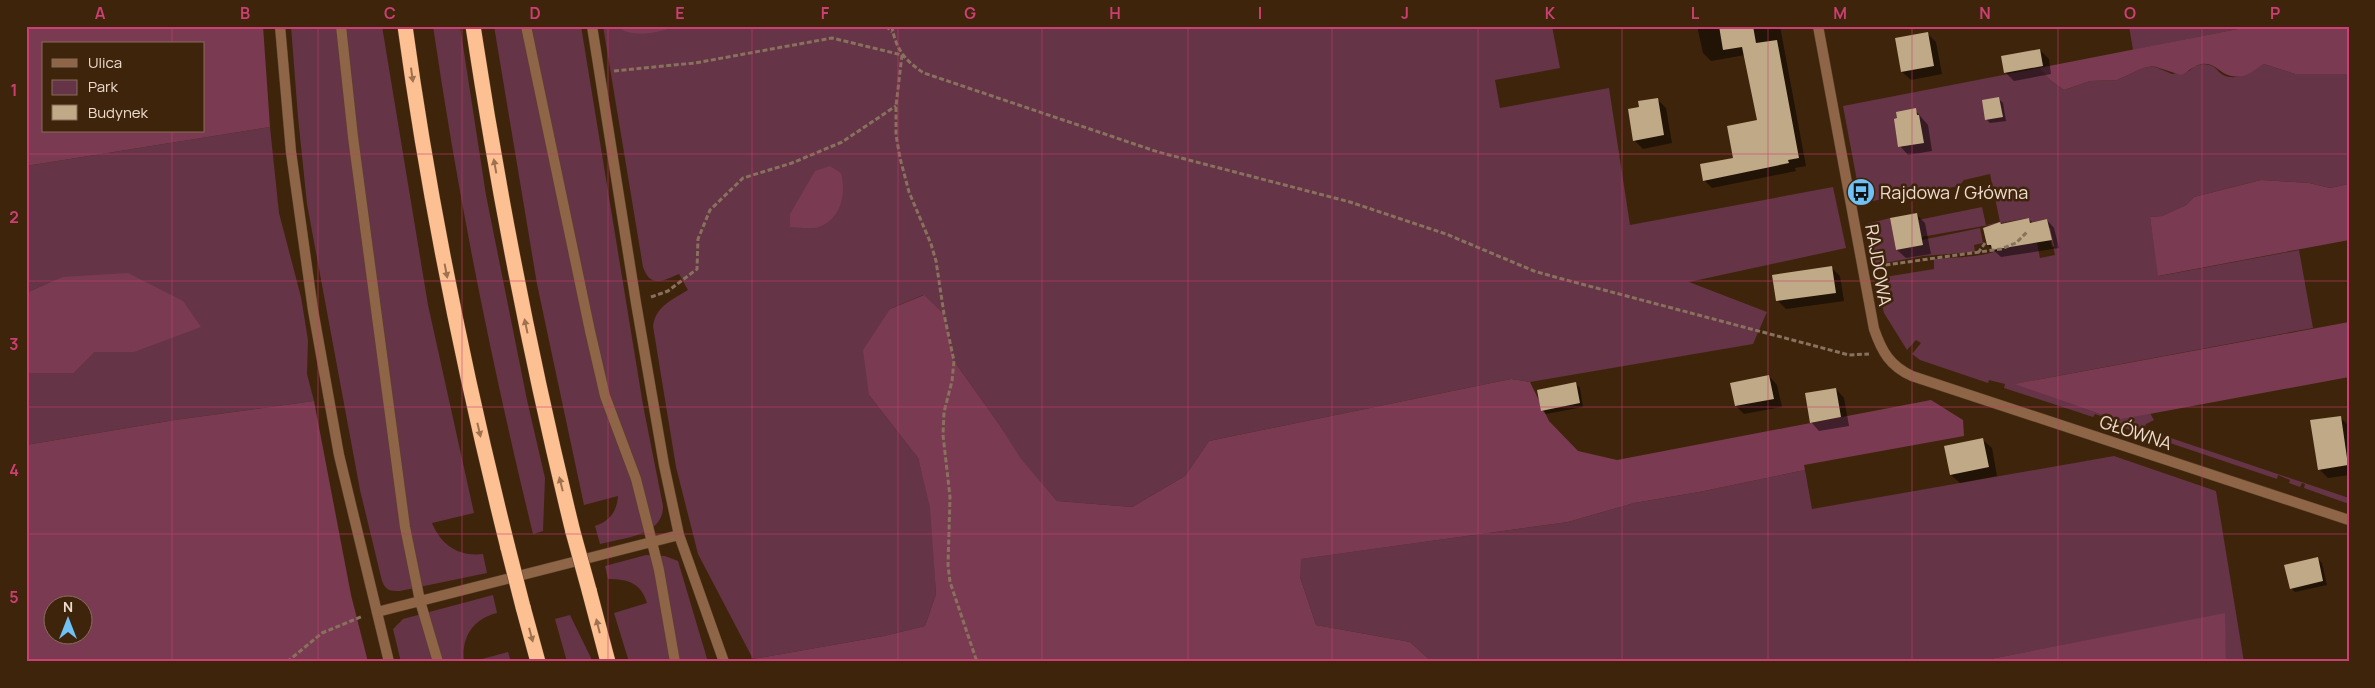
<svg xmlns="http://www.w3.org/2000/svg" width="2375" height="688" font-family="Manrope,sans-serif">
  <rect width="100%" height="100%" fill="#3f240c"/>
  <path fill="#653446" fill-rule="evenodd" d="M291 26H382L428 305 474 513 432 523C441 545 459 557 483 554L487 573 400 591C390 591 386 591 382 581L360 490 307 204 298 117Z
    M433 26H460L486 195 527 400 545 478 543 531 533 534C492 366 458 197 433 26Z
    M494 26H581L643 405 663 506C664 536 622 538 600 544L595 526C610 521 617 511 618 496L584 505 537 284Z
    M603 26H1552L1560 68 1495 80 1500 108 1609 88 1630 225 1833 187 1846 248 1689 282 1767 312 1753 344 1530 382 1511 379 1209 441 1185 476 1132 507 1057 501 1020 459 999 424 954 361 944 314 923 295 890 309 869 395 918 458 931 507 936 594 925 626 884 636 753 659 698 554 676 467 653 326C656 306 672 300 688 290L679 274C663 281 650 288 643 267Z
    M2129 26H2253L2133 50Z
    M2204 64C2218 66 2215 70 2223 75 2238 82 2252 70 2264 64L2295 74H2349V184L2330 188 2309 183 2261 180 2194 197 2186 205 2162 216 2150 217 2159 276 2299 250 2313 328 2015 384 2117 420 2150 413 2154 420 2146 424 2142 434 2109 423 2110 419 2095 414 2093 417 2004 388 2005 384 1989 380 1988 383 1920 360 1912 354 1921 343 1916 340 1907 350 1884 313 1877 283 1885 277 1934 269V259C1974 256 2000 258 2032 231L2029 218 1921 237 1918 220 1982 207 1986 225 2000 222 1990 174 1964 180 1959 186 1861 203V201L1867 200 1864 180 1857 181 1843 106 2039 68 2050 80 2064 90 2090 81 2117 80 2143 68 2153 66 2172 74 2189 71 2195 66ZM2047 219 2055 255 2040 258 2033 222Z
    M270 127 279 213 301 297 308 340 307 374 314 401 175 420 26 445V373H74L95 352H134L62 277 26 293V166Z
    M1890 218 1896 250 1922 245V240L1980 228 1983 243 1974 245 1975 252 1923 256 1874 265 1867 224Z
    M2162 435 2349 498V504L2304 488 2305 484 2302 483 2300 487 2289 483 2290 480 2278 475 2277 479 2161 440Z
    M2114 456 2216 491 2244 662H2226L2224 614 1975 662H1432L1410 642 1316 625 1300 577V559L1568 522 1634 503 1699 492 1805 470 1812 509Z
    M646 555 665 556 678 561 708 662H629L614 613 647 603C641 583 628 579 608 579L605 566Z
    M493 595 497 613C473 619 461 637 464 662H401L393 629 403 619Z
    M570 615 591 658 592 662H567L555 619Z
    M508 652 511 662H471Z"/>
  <path fill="#7a3b52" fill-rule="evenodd" d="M26 26H263L270 127 26 166ZM44 44H204V131H44Z
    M617 26H675C660 33 631 39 617 26Z
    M2253 26H2349V74H2295L2264 64C2257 68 2251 74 2243 76 2220 80 2219 62 2202 64 2194 65 2188 72 2181 75L2153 66 2143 68 2117 80 2090 81 2064 90 2050 80 2039 68Z
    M830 166 841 173C846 193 842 217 821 226 813 230 798 227 790 227V214L815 171Z
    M2261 180 2309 183 2330 188 2349 184V240L2158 276 2150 217 2162 216 2186 205 2194 197Z
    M128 273 183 301 201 327 134 352H95L74 373H26V293L62 277Z
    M924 295 944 314 954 361 999 424 1021 459 1057 501 1132 507 1185 476 1209 441 1511 379 1530 382 1549 421 1578 451 1617 460 1931 400 1963 420 1964 436 1804 465 1805 470 1699 492 1634 503 1568 522 1301 559 1300 577 1316 625 1410 642 1432 662H754L753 659 884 636 925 626 936 594 930 507 918 458 869 395 863 350 890 309Z
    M2349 322V377L2117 420 2014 384Z
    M314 401 351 595 368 662H26V445L175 420ZM52 606H82V636H52Z
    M2225 613 2226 662H1975Z"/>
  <path fill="#0007" fill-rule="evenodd" d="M1697 26H1780L1806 166 1795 168 1796 171 1712 188 1704 180 1734 159 1758 121 1745 55 1711 61 1703 53Z
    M1927 33 1936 42 1942 74 1911 80 1902 72Z
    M2040 50 2049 59 2051 74 2014 81 2005 72Z
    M1657 99 1666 108 1672 143 1643 149 1635 141 1640 108Z
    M1999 99 2003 103 2006 121 1990 123 1986 119Z
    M1915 110 1928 125 1932 151 1908 155 1900 146Z
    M1916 214 1925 223 1931 254 1906 258 1897 250Z
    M2029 219 2033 223 2047 220 2054 228 2059 248 2001 257 1988 245 2002 225ZM2048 228H2050L2054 246 2052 247Z
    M1831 267 1840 276 1844 301 1786 309 1778 301Z
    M1769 376 1777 385 1782 407 1744 414 1736 406Z
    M1576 384 1580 388 1583 407 1546 414 1542 410Z
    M1836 389 1844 398 1849 426 1819 431 1811 422Z
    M2340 417 2349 426V475L2328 478 2319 469Z
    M1983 440 1992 448 1997 476 1960 483 1951 475Z
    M2318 559 2322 563 2327 585 2295 592 2291 588Z"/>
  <path fill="#c0a986" d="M1719 26H1753L1756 43 1777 40 1799 158 1788 160 1789 163 1703 181 1700 164 1733 158 1727 126 1757 120 1742 47 1723 50Z
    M1928 32 1934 66 1901 72 1895 38Z
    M2040 49 2043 66 2004 73 2001 56Z
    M1999 97 2003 117 1985 120 1982 100Z
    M1658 98 1664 135 1633 141 1628 109 1639 107 1638 101Z
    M1916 108 1917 115H1919L1924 143 1898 147 1894 119 1897 118 1896 112Z
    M1917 213 1923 245 1896 250 1890 218Z
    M2029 218 2030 223 2047 219 2052 240 1992 250 1991 245H1987L1983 228 2000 222 2001 224Z
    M1832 266 1836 293 1776 301 1772 275Z
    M1769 375 1774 399 1735 406 1730 383Z
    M1576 382 1580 403 1541 411 1537 390Z
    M1836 388 1841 417 1810 423 1805 393Z
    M2341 416 2348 465 2318 470 2310 420Z
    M1983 438 1989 467 1950 475 1944 446Z
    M2318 557 2323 581 2290 589 2284 565Z"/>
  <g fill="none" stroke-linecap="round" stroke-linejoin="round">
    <defs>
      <path id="lane" d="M341 26 353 137 405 527 420 601 438 662
        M526 26 590 331 605 396 636 479 659 570 675 662
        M592 26 636 303 664 465 679 535 724 662
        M377 612 679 535"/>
      <path id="street" d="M280 26 291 152 313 310 339 455 389 662
        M1818 26 1874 329C1882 352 1890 366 1912 376L2349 520"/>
      <path id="highway" d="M405 26C429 202 465 376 508 548
        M473 26C499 197 532 365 573 532
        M589 590 608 662
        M523 607 538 662"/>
    </defs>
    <use href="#lane" stroke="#5b412b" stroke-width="11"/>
    <use href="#street" stroke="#5b412b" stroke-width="11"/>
    <use href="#highway" stroke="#5b412b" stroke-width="16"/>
    <path stroke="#88715d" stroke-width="3" stroke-dasharray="5 2.5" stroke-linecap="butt" d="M886 26 892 32
      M892 26C895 48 905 61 924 73L1158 152 1350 202 1446 234 1534 271 1555 277 1849 355 1869 354
      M614 71 695 63 832 38 902 55 896 106V135L900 158 909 192 931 244 936 261 944 314 954 361 952 381 944 412 943 435 950 497 948 565 950 582 977 662
      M1978 253 1985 243
      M1878 266 2001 249 2016 243 2027 232
      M651 297 668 291 697 269 698 239 710 210 743 178 792 163 842 142 896 106
      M287 662 322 633 363 616"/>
    <use href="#lane" stroke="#8e6547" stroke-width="10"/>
    <use href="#street" stroke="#8e6547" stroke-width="10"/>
    <use href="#highway" stroke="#fdc092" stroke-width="15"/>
    <defs>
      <path id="highway-bridge" d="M573 532 589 590
        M508 548 523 607"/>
    </defs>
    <use href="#highway-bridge" stroke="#5b412b" stroke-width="16" stroke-linecap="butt"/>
    <use href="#highway-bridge" stroke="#fdc092" stroke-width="15"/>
  </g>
  <defs><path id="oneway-solid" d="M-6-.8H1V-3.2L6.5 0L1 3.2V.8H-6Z" transform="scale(1.25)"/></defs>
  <g fill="#9e724f">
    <use href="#oneway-solid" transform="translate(412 75) rotate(82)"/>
    <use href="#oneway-solid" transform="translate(495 166) rotate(-100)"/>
    <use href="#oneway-solid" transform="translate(446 271) rotate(79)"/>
    <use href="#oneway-solid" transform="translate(526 326) rotate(-102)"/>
    <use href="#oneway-solid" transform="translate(479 430) rotate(77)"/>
    <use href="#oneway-solid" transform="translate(561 484) rotate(-104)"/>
    <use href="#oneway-solid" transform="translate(598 626) rotate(-104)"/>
    <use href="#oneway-solid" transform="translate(531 635) rotate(75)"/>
  </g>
  <path fill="none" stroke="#cb3f72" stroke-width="1" stroke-opacity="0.55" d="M172 26V44M318 26V662M462 26V662M608 26V662M752 26V662M898 26V662M1042 26V662M1188 26V662M1332 26V662M1478 26V662M1622 26V662M1768 26V662M1912 26V662M2058 26V662M2202 26V662M172 131V662M26 154H2349M26 281H2349M26 407H2349M26 534H2349"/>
  <defs>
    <symbol id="bus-disc" viewBox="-11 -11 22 22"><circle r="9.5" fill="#70c1f4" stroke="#3f240c"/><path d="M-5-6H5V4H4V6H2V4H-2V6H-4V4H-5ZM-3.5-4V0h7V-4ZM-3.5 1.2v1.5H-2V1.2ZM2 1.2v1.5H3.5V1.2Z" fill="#111"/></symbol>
  </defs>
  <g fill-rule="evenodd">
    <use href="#bus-disc" x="1845" y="176" width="32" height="32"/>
  </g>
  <g text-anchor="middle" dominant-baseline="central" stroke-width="5" stroke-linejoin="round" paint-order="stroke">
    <g font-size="18" fill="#eddbcd" stroke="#3f240c" text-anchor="start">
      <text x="1880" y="192">Rajdowa / Główna</text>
    </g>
    <g font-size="18" fill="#eddbcd" stroke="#3f240c">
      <text transform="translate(1879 265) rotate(80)">RAJDOWA</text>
      <text transform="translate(2136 432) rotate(18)">GŁÓWNA</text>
    </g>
  </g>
  <rect width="2375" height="688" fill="none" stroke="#3f240c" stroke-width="55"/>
  <rect x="42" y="42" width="162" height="90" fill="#3f240c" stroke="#856d59"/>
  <rect x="52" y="59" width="25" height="8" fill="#8e6547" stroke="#856d59"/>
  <text x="88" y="68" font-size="15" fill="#eddbcd">Ulica</text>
  <rect x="52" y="80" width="25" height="15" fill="#653446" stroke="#856d59"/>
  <text x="88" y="92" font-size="15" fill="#eddbcd">Park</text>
  <rect x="52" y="105" width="25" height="15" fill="#c0a986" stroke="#856d59"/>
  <text x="88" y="118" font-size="15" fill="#eddbcd">Budynek</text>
  <g transform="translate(68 620)"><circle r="24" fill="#3f240c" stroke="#856d59"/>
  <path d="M0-4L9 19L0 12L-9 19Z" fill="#70c1f4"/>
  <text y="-8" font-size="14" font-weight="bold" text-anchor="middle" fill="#eddbcd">N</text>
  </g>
  <rect x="28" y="28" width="2320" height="632" fill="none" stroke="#cb3f72" stroke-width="2"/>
  <g font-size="16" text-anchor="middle" font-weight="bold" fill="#cb3f72">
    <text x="100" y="19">A</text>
    <text x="245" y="19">B</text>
    <text x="390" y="19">C</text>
    <text x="535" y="19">D</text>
    <text x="680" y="19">E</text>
    <text x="825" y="19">F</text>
    <text x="970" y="19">G</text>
    <text x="1115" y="19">H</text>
    <text x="1260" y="19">I</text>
    <text x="1405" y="19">J</text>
    <text x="1550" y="19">K</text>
    <text x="1695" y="19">L</text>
    <text x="1840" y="19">M</text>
    <text x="1985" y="19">N</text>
    <text x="2130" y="19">O</text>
    <text x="2275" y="19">P</text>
    <text x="14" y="96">1</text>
    <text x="14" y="223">2</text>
    <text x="14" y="350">3</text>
    <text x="14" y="476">4</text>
    <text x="14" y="603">5</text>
  </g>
</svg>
